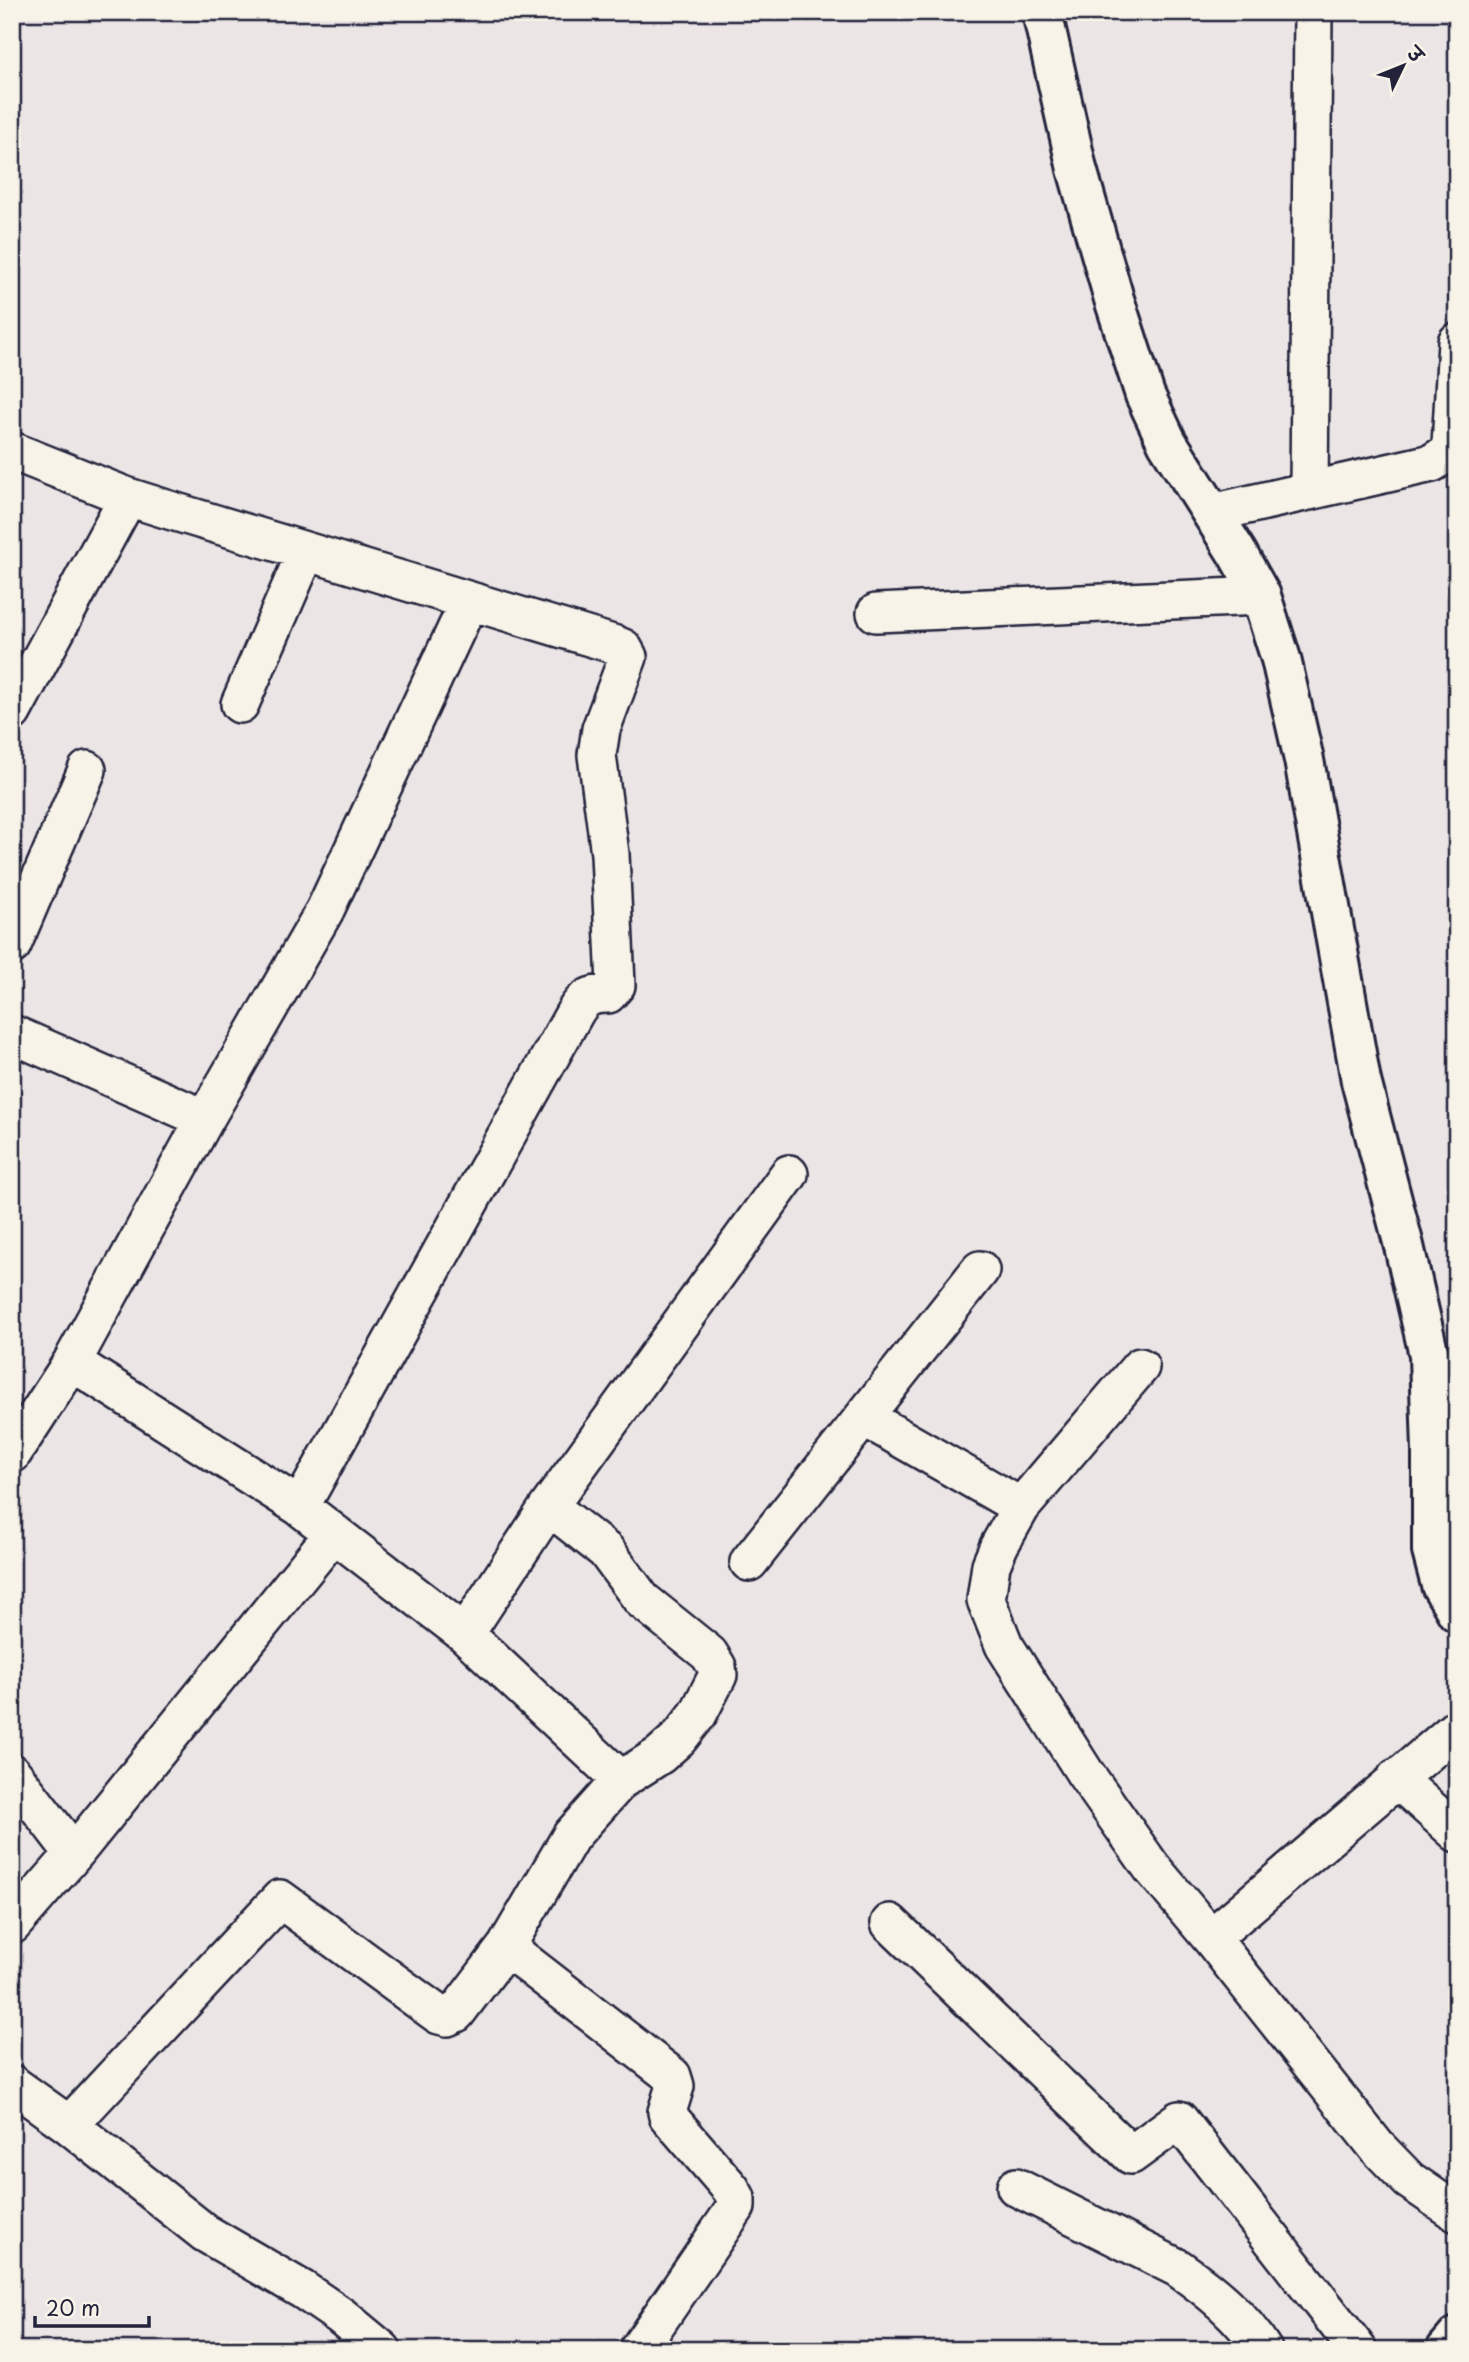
<svg xmlns="http://www.w3.org/2000/svg" width="1469" height="2362" font-family="'Playpen Sans','Playpen Sans Deva',sans-serif">
  <rect width="100%" height="100%" fill="#ebe5e6"/>
  <filter id="ink" filterUnits="userSpaceOnUse"><feTurbulence type="fractalNoise" baseFrequency=".0143" numOctaves="2"/><feDisplacementMap in="SourceGraphic" scale="14" xChannelSelector="R" yChannelSelector="G"/><feConvolveMatrix kernelMatrix="1 2 1 2 8 2 1 2 1" color-interpolation-filters="sRGB"/></filter>
  <g filter="url(#ink)">
    <g fill="none" stroke-linecap="round" stroke-linejoin="round">
      <defs>
        <path id="minor" d="M12 451 128 497 166 509 616 645 623 648 628 657 601 729 597 755 610 854 616 985 608 994C590 994 583 998 574 1014L300 1507
          M1309 491 1313 12
          M1212 513 1432 463 1446 454 1451 445 1457 342
          M876 613 1261 596
          M240 704 306 552
          M12 712 128 497
          M12 945 87 770
          M12 1034 205 1119
          M72 1362 300 1507 465 1634 621 1780 660 1755 679 1738 698 1714 718 1675 717 1667 709 1654 642 1600 606 1551 549 1506
          M1140 1367 1021 1507 999 1546 991 1565 986 1600 1004 1645 1085 1773 1152 1868 1211 1938 1377 2147 1409 2180 1457 2213
          M864 1417 1021 1507
          M12 1454 72 1362 205 1119 325 910 469 602
          M749 1562 980 1270
          M465 1634 549 1506 789 1174
          M12 1773 74 1854 12 1925
          M1396 1778 1457 1833
          M74 1854 334 1533
          M890 1923 1131 2155 1179 2120 1358 2350
          M1211 1938 1457 1728
          M506 1947 672 2076 675 2086 667 2112 668 2116 731 2189 736 2198V2207L638 2350
          M12 2084 69 2125 205 2233 303 2290 341 2316 382 2350
          M69 2125 280 1899 439 2015 447 2017 456 2013 506 1947 571 1836 621 1780
          M1016 2187 1178 2268C1211 2291 1242 2316 1263 2350"/>
        <path id="tertiary" d="M1042 12 1077 169 1114 299 1145 395 1167 442 1237 553 1261 596 1281 659 1304 760 1361 1081 1404 1246 1429 1355 1432 1451V1551L1441 1585 1457 1612
          M1446 2350 1457 2337"/>
      </defs>
      <use href="#minor" stroke="#22223b" stroke-width="42"/>
      <use href="#tertiary" stroke="#22223b" stroke-width="44"/>
      <use href="#minor" stroke="#f7f3e8" stroke-width="37"/>
      <use href="#tertiary" stroke="#f7f3e8" stroke-width="38"/>
    </g>
  </g>
  <rect width="1469" height="2362" fill="none" stroke="#f7f3e8" stroke-width="42"/>
  <rect x="21" y="21" width="1427" height="2320" fill="none" stroke="#22223b" stroke-width="2.5" filter="url(#ink)"/>
  <g transform="translate(1403 66) rotate(47)" stroke="#f7f3e8" stroke-width="5" paint-order="stroke">
  <path d="M0-5L12 26L0 18L-12 26Z" fill="#22223b"/>
  <text y="-10" font-size="19" font-weight="bold" text-anchor="middle" fill="#22223b">उ</text>
  </g>
  <path d="M35 2316v10h114v-10" fill="none" stroke="#22223b" stroke-width="3.5"/>
  <text x="46" y="2316" font-size="21" fill="#22223b" stroke="#f7f3e8" stroke-width="5" paint-order="stroke">20 m</text>
</svg>
